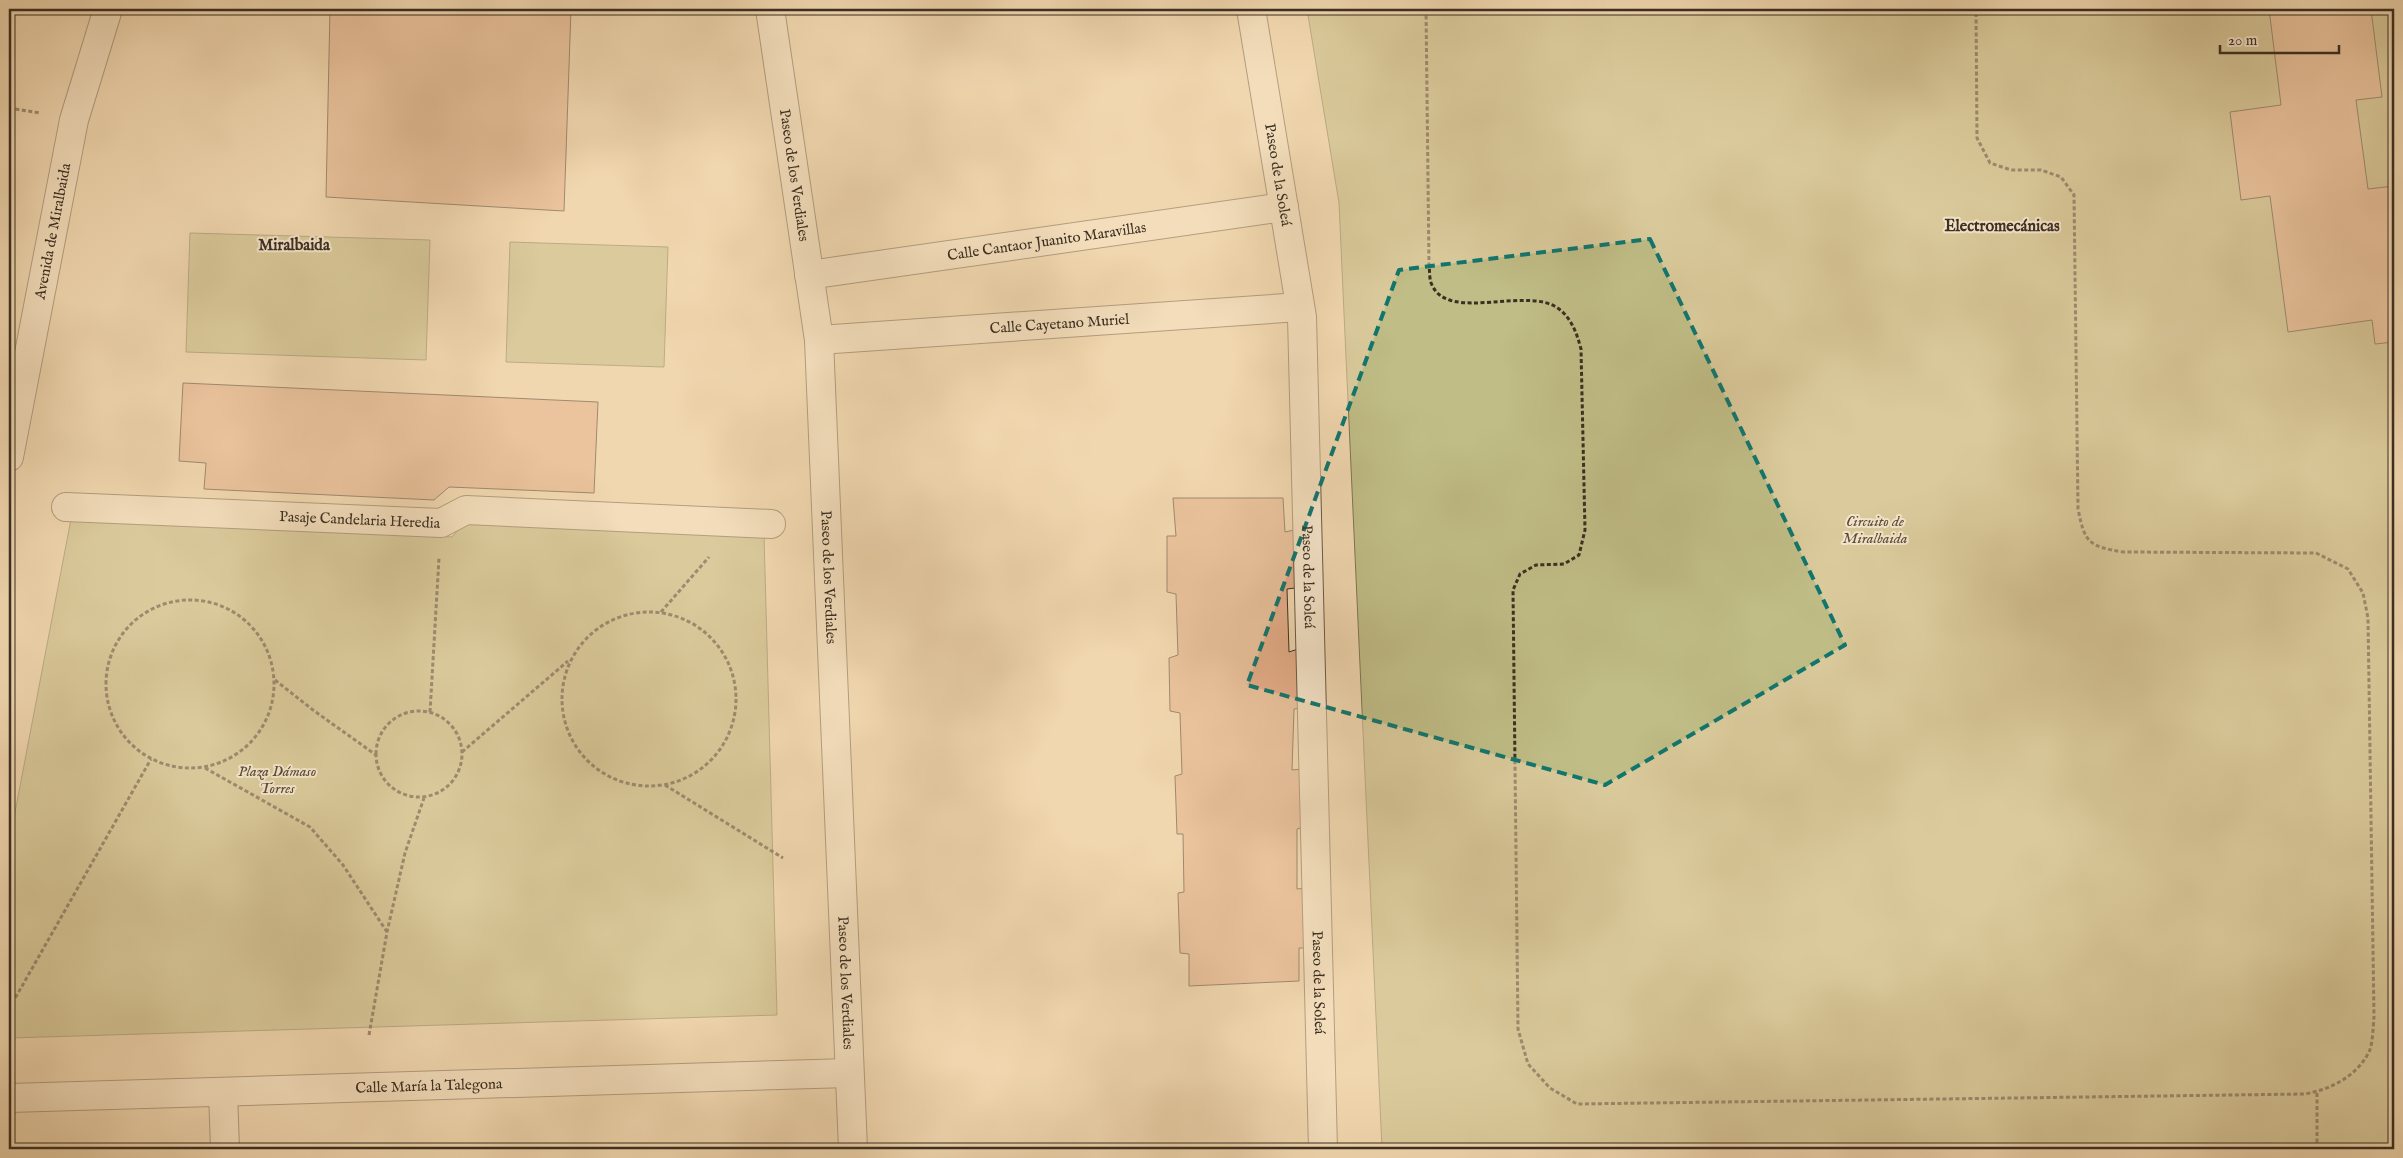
<svg xmlns="http://www.w3.org/2000/svg" width="2403" height="1158" font-family="'IM FELL English',serif">
  <rect width="100%" height="100%" fill="#f1d7af"/>
  <filter id="stains"><feTurbulence type="fractalNoise" baseFrequency=".004" numOctaves="4"/><feColorMatrix values="0 0 0 0 .2 0 0 0 0 .09 0 0 0 0 .02 0 0 0 .5 -.17"/></filter>
  <radialGradient id="worn" r=".72"><stop offset=".6" stop-color="#630" stop-opacity="0"/><stop offset="1" stop-color="#630" stop-opacity=".3"/></radialGradient>
  <path fill="#c0bd86" stroke="#7d7654" d="M1307 9H2394V1149H1382L1339 203Z
    M190 233 430 240 426 360 186 352Z
    M510 242 668 247 664 367 506 362Z
    M71 519 452 537 464 523 764 535 777 1015 9 1038V844Z"/>
  <path fill="#e4ad89" stroke="#3a2f23" d="M330 9H571L564 211 326 197Z
    M2269 9H2371L2382 97 2356 100 2368 189 2394 186V342L2375 344 2372 320 2288 332 2270 196 2241 200 2230 112 2281 105Z
    M183 383 598 402 594 493 449 487 434 500 204 489 206 463 179 461Z
    M1173 498H1283L1285 532 1294 530 1295 588 1287 589 1289 652 1298 649 1301 708 1294 709 1292 770 1302 769 1304 827 1297 829V889L1306 888V948H1299V981L1189 986V954L1180 953 1178 893 1184 892 1183 834H1177L1175 776 1182 774 1180 713 1170 711 1169 658 1178 655 1176 594 1167 592V536H1176Z"/>
  <g fill="none" stroke-linecap="round" stroke-linejoin="round">
    <defs>
      <g id="minor">
        <path id="s1" d="M770 9 819 340 853 1149"/>
        <path id="s2" d="M1251 9 1302 317 1323 1149"/>
        <path id="s3" d="M809 275 1284 207"/>
        <path id="s4" d="M819 340 1300 307"/>
        <path id="s5" d="M9 457 74 120 108 9"/>
        <path id="s6" d="M66 507 441 523 466 510 771 524"/>
        <path d="M223 1092 225 1149"/>
        <path id="s7" d="M9 1098 849 1073"/>
      </g>
    </defs>
    <use href="#minor" stroke="#685946" stroke-width="30"/>
    <path stroke="#3a2f23" stroke-width="3" stroke-dasharray="4 2.5" stroke-linecap="butt" d="M1426 9 1429 266C1430 271 1429 280 1432 285 1449 323 1528 285 1559 309 1572 319 1577 334 1581 349L1585 530 1579 555 1564 564 1536 565 1520 574 1513 590 1518 1029 1528 1064 1550 1088 1577 1104 2305 1094C2331 1089 2356 1077 2369 1052 2373 1043 2373 1027 2374 1017L2368 618 2363 593 2348 569 2316 553 2123 552C2088 546 2085 543 2078 509L2074 195 2061 177 2041 170H2011L1990 163 1977 138 1976 9
      M9 108 40 113
      M106 684a84 84 0 1 1 168 0a84 84 0 1 1-168 0Z
      M562 699a87 87 0 1 1 174 0a87 87 0 1 1-174 0Z
      M661 612 709 557
      M275 680 313 710 376 755
      M376 754a43 43 0 1 1 86 0a43 43 0 1 1-86 0Z
      M430 712 439 558
      M462 752 568 661
      M205 768 310 827 343 865 387 932
      M665 785 783 858
      M9 1009 151 759
      M369 1035 387 932 405 853 424 798
      M2317 1149V1092"/>
    <use href="#minor" stroke="#f6e5cb" stroke-width="28"/>
  </g>
  <path d="M0 0H2403V1158H0ZM1650 239 1845 645 1605 785 1247 685 1399 270Z" fill="#f1d7af" fill-opacity=".55" fill-rule="evenodd"/>
  <path fill="none" stroke="#0f766e" stroke-width="4" stroke-dasharray="10 6" stroke-linejoin="round" d="M1650 239 1845 645 1605 785 1247 685 1399 270Z"/>
  <g text-anchor="middle" dominant-baseline="central" stroke-width="4" stroke-linejoin="round" paint-order="stroke">
    <g font-size="15" fill="#3a2f23" stroke="#f6e5cb">
      <text stroke="none"><textPath href="#s1" startOffset="168">Paseo de los Verdiales</textPath></text>
      <text stroke="none"><textPath href="#s2" startOffset="168">Paseo de la Soleá</textPath></text>
      <text stroke="none"><textPath href="#s5" startOffset="230">Avenida de Miralbaida</textPath></text>
      <text stroke="none"><textPath href="#s3" startOffset="240">Calle Cantaor Juanito Maravillas</textPath></text>
      <text stroke="none"><textPath href="#s4" startOffset="241">Calle Cayetano Muriel</textPath></text>
      <text stroke="none"><textPath href="#s6" startOffset="294">Pasaje Candelaria Heredia</textPath></text>
      <text stroke="none"><textPath href="#s1" startOffset="572">Paseo de los Verdiales</textPath></text>
      <text stroke="none"><textPath href="#s2" startOffset="572">Paseo de la Soleá</textPath></text>
      <text stroke="none"><textPath href="#s1" startOffset="978">Paseo de los Verdiales</textPath></text>
      <text stroke="none"><textPath href="#s2" startOffset="978">Paseo de la Soleá</textPath></text>
      <text stroke="none"><textPath href="#s7" startOffset="420">Calle María la Talegona</textPath></text>
    </g>
    <g font-size="15" font-style="italic" fill="#554b37" stroke="#f6e5cb">
      <text x="1875" y="521">Circuito de<tspan x="1875" dy="17">Miralbaida</tspan></text>
      <text x="277" y="771">Plaza Dámaso<tspan x="277" dy="17">Torres</tspan></text>
    </g>
    <g font-size="16" font-weight="bold" fill="#3a2f23" stroke="#f6e5cb">
      <text x="2002" y="227">Electromecánicas</text>
      <text x="294" y="246">Miralbaida</text>
    </g>
  </g>
  <rect width="2403" height="1158" fill="none" stroke="#f1d7af" stroke-width="30"/>
  <rect x="10" y="10" width="2383" height="1138" fill="none" stroke="#3a2f23" stroke-width="2.5"/>
  <rect x="15" y="15" width="2373" height="1128" fill="none" stroke="#3a2f23"/>
  <path d="M2220 45v8h119v-8" fill="none" stroke="#3a2f23" stroke-width="2.5"/>
  <text x="2228" y="45" font-size="15" fill="#3a2f23" stroke="#f6e5cb" stroke-width="4" paint-order="stroke">20 m</text>
  <rect width="100%" height="100%" filter="url(#stains)"/>
  <rect width="100%" height="100%" fill="url(#worn)"/>
</svg>
